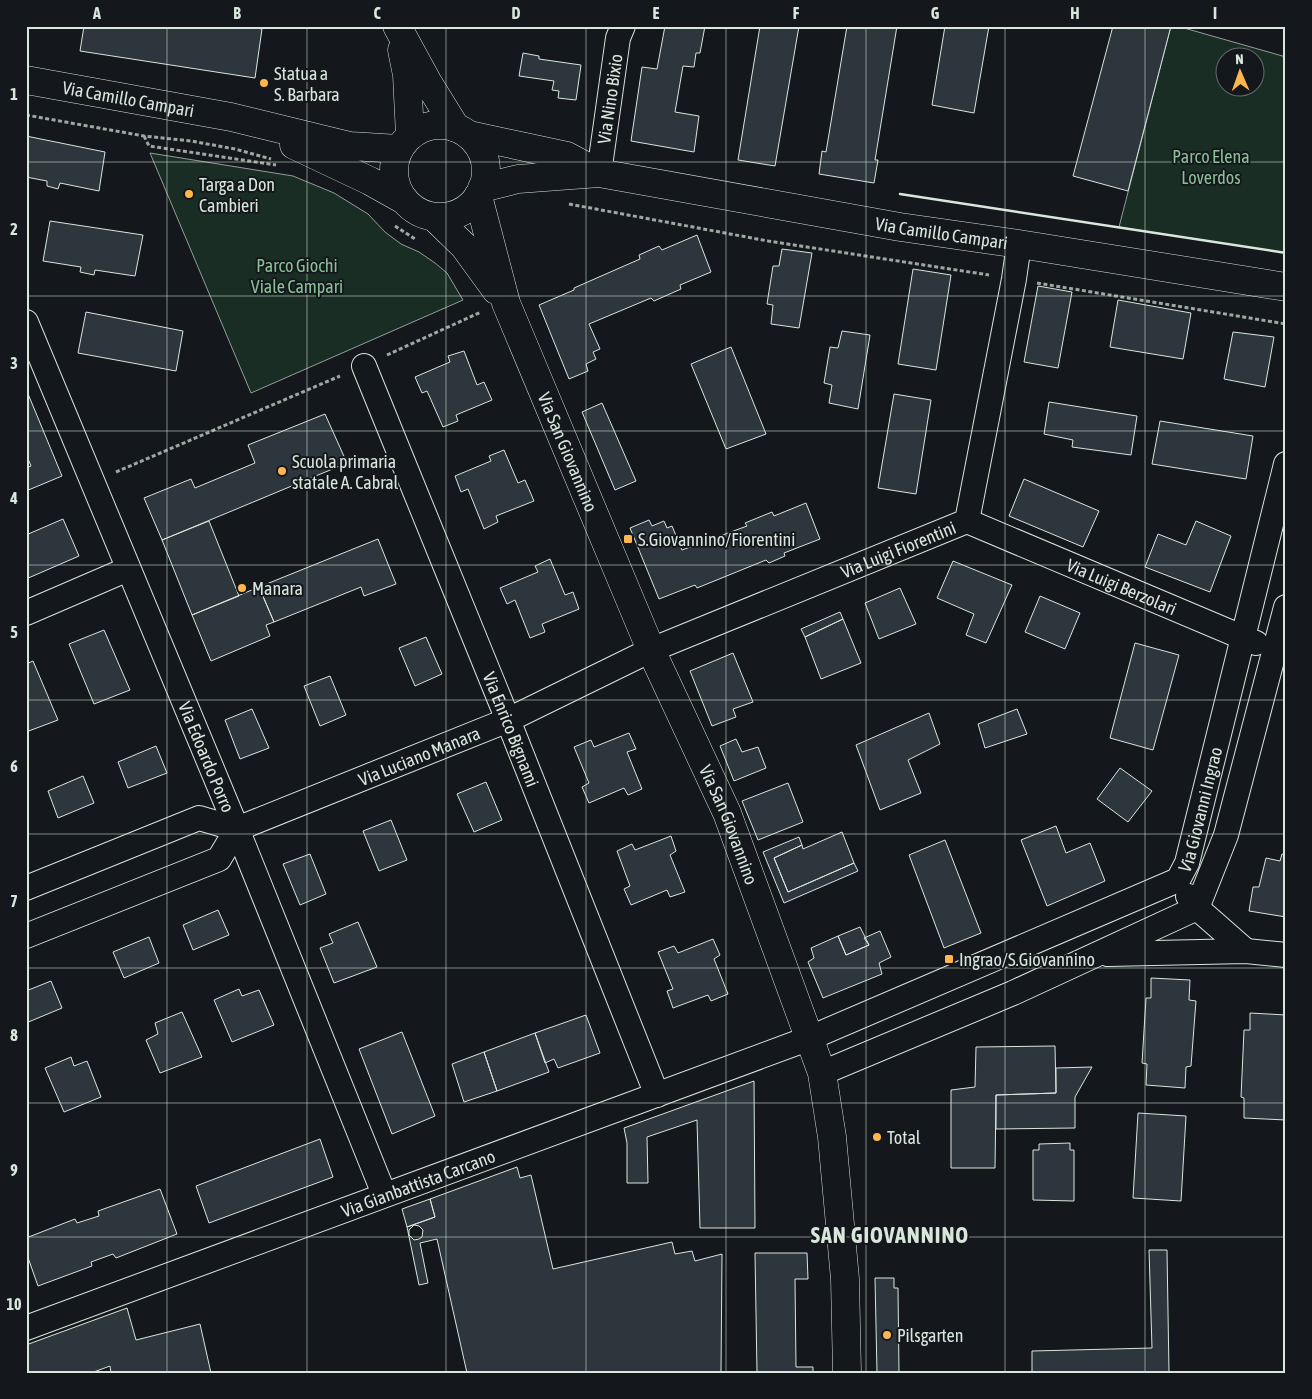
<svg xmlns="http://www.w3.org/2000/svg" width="1312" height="1399" font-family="'Asap Condensed',sans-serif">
  <rect width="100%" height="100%" fill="#14181c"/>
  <path fill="#1a2d24" stroke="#939e99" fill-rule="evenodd" d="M1171 26H1177L1286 57V253L1119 227ZM1224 58H1254V88H1224Z
    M150 153 293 176 334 193 368 214 385 232 401 244 419 252 435 263 447 273 463 300 251 393Z"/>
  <path fill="#2c363c" stroke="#d8e6dc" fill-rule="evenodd" d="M84 26H246L262 29 255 78 80 51Z
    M665 26H705L700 53H696L694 67 683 66 675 112 699 116 694 152 631 141 642 67 657 69Z
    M760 26H799L775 166 738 160Z
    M847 26H897L875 160H878L874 183 819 174 822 151 826 152Z
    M945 26H989L974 113 932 105Z
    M1113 26H1171L1128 191 1073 176Z
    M523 53 539 56V59L581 65 576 100 558 98 559 91 552 90 554 81 519 76Z
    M26 136 105 152 99 191 60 183 58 189 47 186V181L26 177Z
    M50 221 143 235 135 276 95 270 94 275 80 272 81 267 43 261Z
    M697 235 711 272 680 285 681 289 654 301 651 298 589 324 600 349 593 352 596 359 586 364 588 371 569 379 539 305 574 290V288L640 259 639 255 659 246 662 250Z
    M782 249 812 253 799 328 771 324 773 305 767 304 773 266H779Z
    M913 269 951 275 936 370 898 364Z
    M1038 286 1072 292 1058 368 1024 362Z
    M1118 300 1191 313 1183 359 1110 347Z
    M86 312 183 331 176 371 78 353Z
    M842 331 870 335 858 409 829 403 832 385 824 383 830 347 838 348Z
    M1233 332 1274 337 1265 387 1224 379Z
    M731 347 766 434 726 449 691 364Z
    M464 351 477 385 484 382 492 400 456 415 458 421 443 427 427 391 422 393 415 377 450 362 448 356Z
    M26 389 62 476 26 491V468L31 466 26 454Z
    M894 394 931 400 916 494 878 488Z
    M1049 402 1137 416 1131 455 1072 447 1073 440 1044 434Z
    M602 403 636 481 615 490 582 412Z
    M325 414 347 463 162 540 144 498 191 479 195 488 255 463 248 445Z
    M1160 421 1253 436 1246 479 1152 464Z
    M504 450 518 483 525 480 534 501 496 516 498 522 484 529 468 489 461 492 455 476 491 461 489 456Z
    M1024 479 1099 511 1083 547 1009 516Z
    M806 503 820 539 784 553 785 556 769 563 766 560 697 588 695 585 659 599 630 528 649 520 652 526 664 521 667 528 672 526 682 550 747 526 745 523 772 512 774 516Z
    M63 519 79 556 26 579V535Z
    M209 521 239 596 192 615 162 540Z
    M1196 521 1231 536 1210 592 1145 567 1158 534 1186 545Z
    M378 539 396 584 364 596 361 587 274 622 259 587Z
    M550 559 565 595 573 592 579 609 542 624 545 632 530 638 515 600 507 604 500 588 538 572 535 566Z
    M953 561 1012 585 986 643 966 635 974 614 937 598Z
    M259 587 274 622 266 625 270 636 211 661 192 615Z
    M900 588 916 624 879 639 865 603Z
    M1040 596 1080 613 1065 649 1025 632Z
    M840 612 843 619 805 637 801 629Z
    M843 619 861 663 821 679 805 637Z
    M104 630 130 690 94 704 69 644Z
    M426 637 442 674 415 686 399 648Z
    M1135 643 1179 655 1153 750 1110 738Z
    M733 653 753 702 733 709 736 717 712 726 690 671Z
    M33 661 58 720 26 732V664Z
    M330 676 346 715 320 726 304 686Z
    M252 709 269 748 240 759 225 720Z
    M1017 709 1027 734 985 748 978 724Z
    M929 713 940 744 908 760 921 793 880 810 856 745Z
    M629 733 636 749 627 752 642 789 628 795 624 788 589 803 582 787 589 783 574 747 591 740 594 747Z
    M736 739 742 752 758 747 766 768 734 781 720 746Z
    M156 746 167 773 128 788 118 762Z
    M1120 768 1152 791 1128 822 1097 799Z
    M83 776 94 803 58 818 48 791Z
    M486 782 502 820 474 832 457 794Z
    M788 783 803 822 758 840 742 801Z
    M391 820 407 860 379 871 363 831Z
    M1056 826 1066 853 1090 843 1105 881 1047 906 1021 840Z
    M842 832 854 863 788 892 774 858 802 845 803 849Z
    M671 836 676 851 670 855 685 892 670 897 667 890 631 905 624 889 630 886 617 851 632 844 635 850Z
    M799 837 802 845 774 858 788 892 854 863 858 871 784 903 763 852Z
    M945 840 981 933 944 948 909 855Z
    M310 854 326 894 300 905 283 864Z
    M1282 854 1286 855V917L1249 911 1253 887H1259L1266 858 1280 861Z
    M218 910 229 935 193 950 183 925Z
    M358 922 377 967 334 983 320 948 333 943 329 934Z
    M860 927 869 945 846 955 838 936Z
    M880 931 891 957 879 963 882 974 823 998 808 962 814 958 811 948 838 936 846 955 869 945 864 938Z
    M149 937 159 963 124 978 113 952Z
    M713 939 720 955 714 959 728 994 711 1001 708 995 673 1008 667 991 673 989 658 952 674 946 678 953Z
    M1151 978 1190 980 1189 1000 1196 1001 1191 1066 1186 1067 1185 1088 1146 1085 1147 1064 1142 1063 1146 998H1151Z
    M51 981 62 1008 26 1023V991Z
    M239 989 242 996 259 990 274 1025 232 1042 214 1000Z
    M182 1012 202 1057 160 1073 146 1040 158 1034 155 1023Z
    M1250 1013 1286 1015V1120L1244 1118V1098L1241 1097 1244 1030H1250Z
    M586 1015 600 1053 558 1068 554 1059 545 1063 535 1033Z
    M402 1032 435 1116 392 1134 359 1049Z
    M535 1033 549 1072 497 1091 484 1052Z
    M1055 1046 1056 1093 996 1095 995 1168H951V1090L975 1087 976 1047Z
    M484 1052 497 1091 464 1102 452 1064Z
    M71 1057 74 1066 87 1061 101 1097 64 1112 45 1068Z
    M1092 1067 1075 1097V1128L996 1129V1095L1056 1093V1068Z
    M754 1081 755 1228H700L697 1120 647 1137 648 1183H627V1143L624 1128Z
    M1138 1113 1186 1116 1181 1201 1133 1198Z
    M320 1139 333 1177 209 1223 196 1186Z
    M1070 1143V1150H1074V1201L1033 1200V1150H1039V1144Z
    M517 1167 520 1178 531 1175 553 1269 672 1242 675 1254 692 1251 695 1261 722 1254 721 1373H467L437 1239 420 1243 428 1283 419 1285 407 1227 435 1217 430 1199ZM414 1225 419 1226 423 1230 422 1237 419 1239 414 1240 409 1235V1230Z
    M160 1189 177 1234 116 1258 113 1254 91 1262 92 1266 38 1286 26 1252V1238L75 1219 77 1223 99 1216 98 1211Z
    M430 1199 435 1217 407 1227 402 1209Z
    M1149 1250H1167L1169 1373H1032V1351L1152 1348Z
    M755 1253H807L808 1279H795L796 1367H813V1373H757Z
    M875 1278H894V1288H898L899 1373H877Z
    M127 1308 136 1340 200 1324 211 1373H111L110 1366 91 1373H26V1345Z"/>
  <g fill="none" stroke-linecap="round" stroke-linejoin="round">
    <defs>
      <g id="street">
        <path id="s1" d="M599 173 618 38 623 26"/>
        <path id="s2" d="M26 322 237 829 384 1194"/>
        <path id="s3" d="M364 366 508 720 657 1095"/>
        <path id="s4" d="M967 521 1256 643"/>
        <path d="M26 613 128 569"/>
        <path d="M26 888 199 818 237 829"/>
        <path d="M1188 896 1197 908 1246 951"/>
        <path id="s5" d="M26 936 219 859 237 829 508 720 651 650 967 521 1014 279 1019 244"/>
        <path d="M1108 954 1246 951 1286 955"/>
        <path d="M822 1073 1013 993 1197 908 1226 835 1286 607"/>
        <path id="s6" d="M26 1328 810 1038 1178 880 1187 863 1286 464"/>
      </g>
      <g id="secondary">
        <path d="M397 26 427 81 456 128"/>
        <path d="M402 50 407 75 410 135"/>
        <path id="s7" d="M26 80 231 117 350 146 399 149"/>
        <circle cx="440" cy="171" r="46"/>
        <path d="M469 135 567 156 597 172"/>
        <path d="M294 145 370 181 404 200"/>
        <path id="s8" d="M482 188 518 179 599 173 900 227 1019 244 1286 287"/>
        <path id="s9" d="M478 196 506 303 651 650 727 813 822 1073 832 1137 845 1279 847 1373"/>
        <path d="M434 217 464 246 496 290"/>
      </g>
    </defs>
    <use href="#street" stroke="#d8e6dc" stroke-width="26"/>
    <use href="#secondary" stroke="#d8e6dc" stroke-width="29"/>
    <path stroke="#9da8a2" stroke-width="3" stroke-dasharray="4 2.5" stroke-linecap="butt" d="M26 115 144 136 191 141 235 149 271 159
      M144 136 149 146 276 165
      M569 204 768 241 989 275
      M395 226 415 239
      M1037 283 1286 324
      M387 355 481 312
      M116 472 340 376"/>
    <use href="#street" stroke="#14181c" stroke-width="24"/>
    <use href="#secondary" stroke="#14181c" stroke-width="28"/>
    <path stroke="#d8e6dc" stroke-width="2.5" d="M900 194 1286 253"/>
  </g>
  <path fill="none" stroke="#d8e6dc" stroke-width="1" stroke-opacity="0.55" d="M167 26V1373M307 26V1373M446 26V1373M586 26V1373M726 26V1373M866 26V1373M1005 26V1373M1145 26V1373M26 162H1286M26 296H1286M26 431H1286M26 565H1286M26 700H1286M26 834H1286M26 968H1286M26 1103H1286M26 1237H1286"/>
  <g fill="#ffb74d" stroke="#14181c" stroke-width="2">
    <circle cx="264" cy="83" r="5"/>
    <circle cx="189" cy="194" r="5"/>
    <circle cx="282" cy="471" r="5"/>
    <rect x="623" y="534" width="10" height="10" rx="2.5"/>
    <circle cx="242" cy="588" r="5"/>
    <rect x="944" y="954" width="10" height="10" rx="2.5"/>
    <circle cx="877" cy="1137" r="5"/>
    <circle cx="887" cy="1335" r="5"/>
  </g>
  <g text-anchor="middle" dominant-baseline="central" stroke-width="4" stroke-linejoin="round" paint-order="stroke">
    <g font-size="18" fill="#d8e6dc" stroke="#14181c" text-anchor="start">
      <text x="274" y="73">Statua a<tspan x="274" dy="21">S. Barbara</tspan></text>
      <text x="199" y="184">Targa a Don<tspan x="199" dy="21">Cambieri</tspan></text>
      <text x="292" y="461">Scuola primaria<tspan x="292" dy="21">statale A. Cabral</tspan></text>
      <text x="638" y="539">S.Giovannino/Fiorentini</text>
      <text x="252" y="588">Manara</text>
      <text x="959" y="959">Ingrao/S.Giovannino</text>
      <text x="887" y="1137">Total</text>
      <text x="897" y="1335">Pilsgarten</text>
    </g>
    <g font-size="18" fill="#d8e6dc" stroke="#14181c">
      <text stroke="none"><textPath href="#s7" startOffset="104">Via Camillo Campari</textPath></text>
      <text stroke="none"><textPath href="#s1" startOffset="75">Via Nino Bixio</textPath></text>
      <text stroke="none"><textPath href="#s8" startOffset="466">Via Camillo Campari</textPath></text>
      <text stroke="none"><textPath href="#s9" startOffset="272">Via San Giovannino</textPath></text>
      <text stroke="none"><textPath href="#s5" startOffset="961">Via Luigi Fiorentini</textPath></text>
      <text stroke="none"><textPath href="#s4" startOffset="168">Via Luigi Berzolari</textPath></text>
      <text stroke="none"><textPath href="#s3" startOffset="392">Via Enrico Bignami</textPath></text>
      <text stroke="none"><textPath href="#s5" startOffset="439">Via Luciano Manara</textPath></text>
      <text stroke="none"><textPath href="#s2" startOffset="471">Via Edoardo Porro</textPath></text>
      <text stroke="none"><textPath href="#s6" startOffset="1311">Via Giovanni Ingrao</textPath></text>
      <text stroke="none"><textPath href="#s9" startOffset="678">Via San Giovannino</textPath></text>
      <text stroke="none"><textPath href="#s6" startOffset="418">Via Gianbattista Carcano</textPath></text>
    </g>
    <g font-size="18" fill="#8ac095" stroke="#14181c">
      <text x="1211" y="156">Parco Elena<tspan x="1211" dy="21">Loverdos</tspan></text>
      <text x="297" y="265">Parco Giochi<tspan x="297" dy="21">Viale Campari</tspan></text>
    </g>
    <g font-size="22" font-weight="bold" letter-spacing="1" fill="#d8e6dc" stroke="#14181c">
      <text x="890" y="1235">SAN GIOVANNINO</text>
    </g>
  </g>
  <rect width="1312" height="1399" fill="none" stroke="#14181c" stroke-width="55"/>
  <g transform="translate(1240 72) rotate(358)"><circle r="24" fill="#14181c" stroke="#626a69"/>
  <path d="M0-4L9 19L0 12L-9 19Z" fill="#ffb74d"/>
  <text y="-8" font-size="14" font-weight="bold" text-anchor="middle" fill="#d8e6dc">N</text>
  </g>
  <rect x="28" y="28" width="1256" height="1344" fill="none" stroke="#d8e6dc" stroke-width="2"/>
  <g font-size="16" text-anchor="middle" font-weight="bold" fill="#d8e6dc">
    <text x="97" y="19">A</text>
    <text x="237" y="19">B</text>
    <text x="377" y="19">C</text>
    <text x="516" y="19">D</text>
    <text x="656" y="19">E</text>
    <text x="796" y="19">F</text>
    <text x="935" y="19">G</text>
    <text x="1075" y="19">H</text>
    <text x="1215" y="19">I</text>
    <text x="14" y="100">1</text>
    <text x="14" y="235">2</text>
    <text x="14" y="369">3</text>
    <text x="14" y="504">4</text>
    <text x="14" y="638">5</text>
    <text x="14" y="772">6</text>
    <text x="14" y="907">7</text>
    <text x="14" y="1041">8</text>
    <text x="14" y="1176">9</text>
    <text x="14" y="1310">10</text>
  </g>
</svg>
